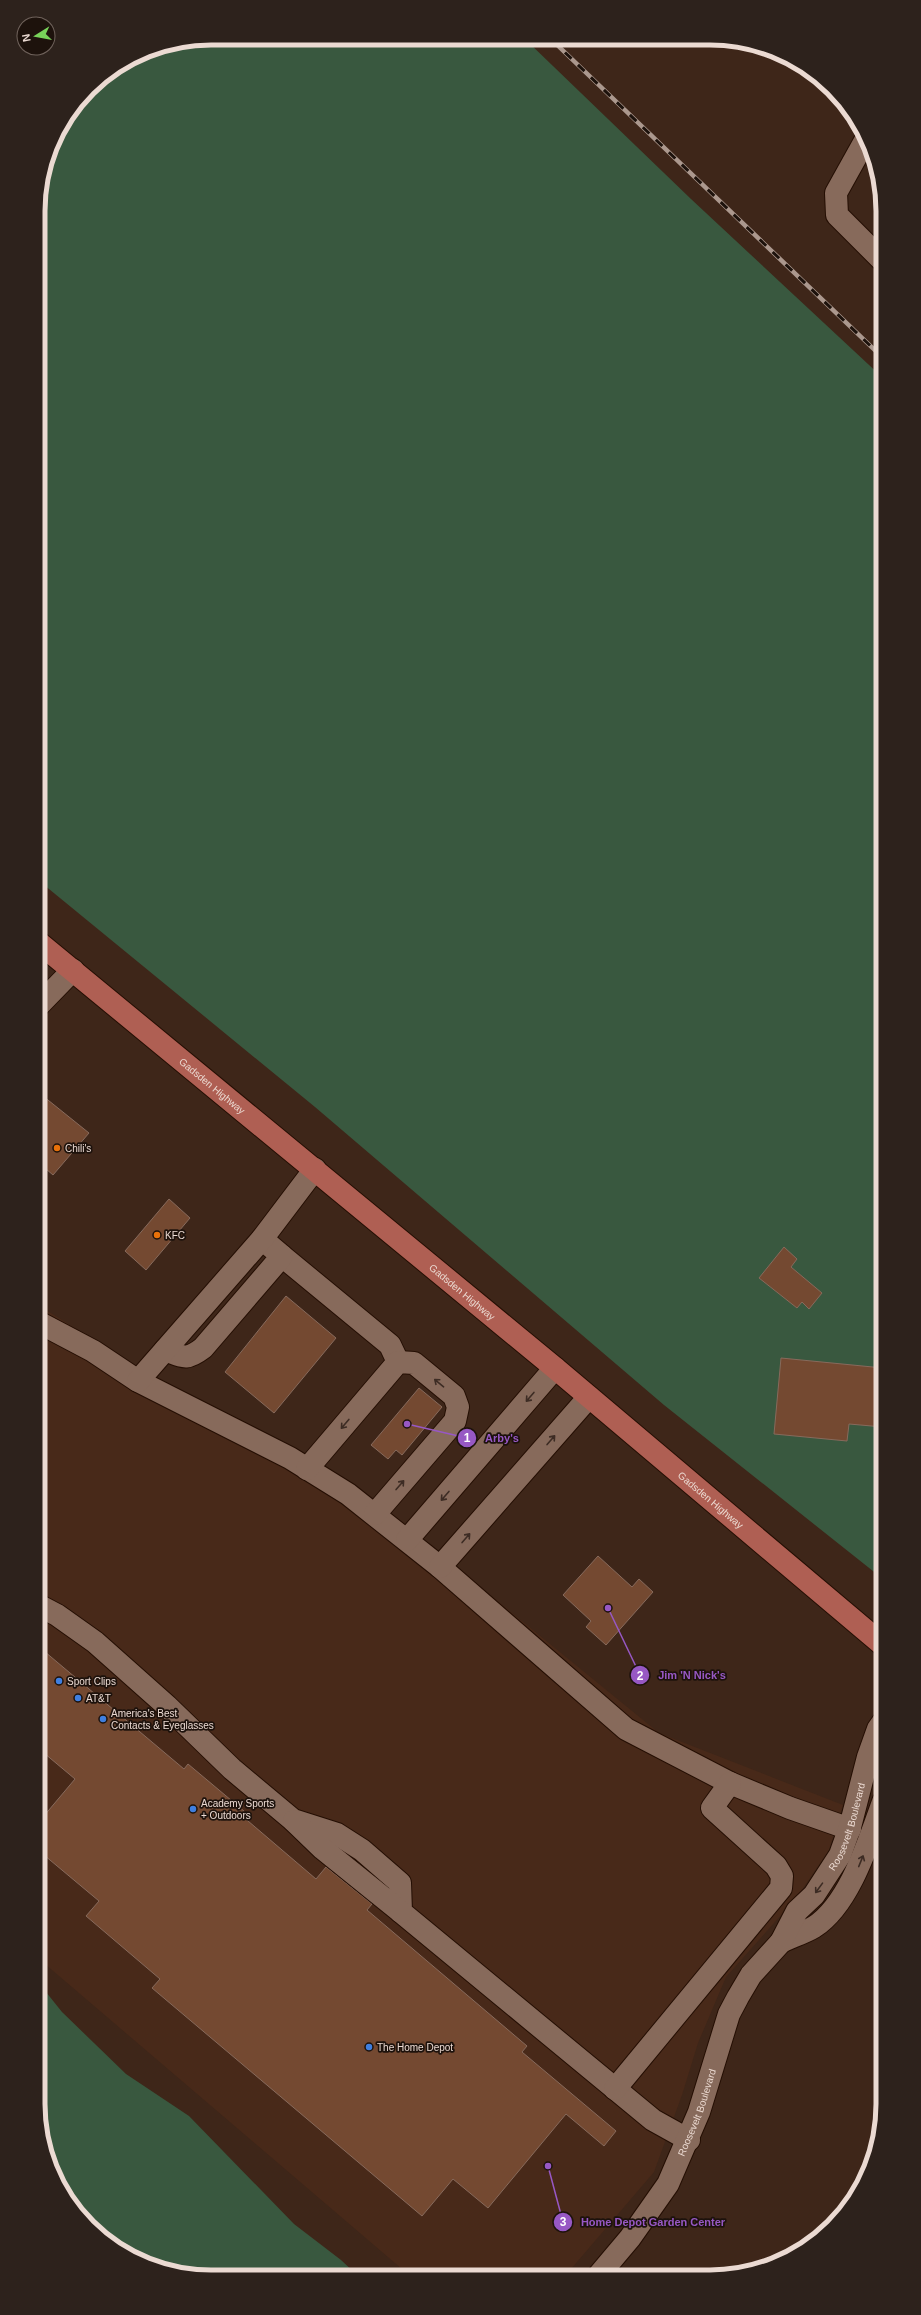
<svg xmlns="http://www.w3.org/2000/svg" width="921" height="2315" font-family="Helvetica,sans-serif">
  <rect width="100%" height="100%" fill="#3e2619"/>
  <path fill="#482919" d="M38 1305 457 1568 659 1733 843 1805 829 1850 797 1897 726 1977 698 2043 682 2095 654 2172 565 2276 409 2275 38 1958Z"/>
  <path fill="#39583f" d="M211 38 526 40 691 199 883 378V1579L664 1405 315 1107 38 880V200L56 134 97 81 145 51Z
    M38 1982 62 2012 126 2074 189 2116 294 2224 341 2260 357 2275 178 2274 135 2259 97 2234 61 2191 44 2148 38 2104Z"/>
  <path fill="#744931" stroke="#876a5c" d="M38 1092 89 1133 53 1175 38 1162Z
    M169 1199 190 1218 146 1270 125 1251Z
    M784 1247 797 1259 791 1267 822 1293 809 1309 802 1302 797 1308 759 1278Z
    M286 1296 336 1338 274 1413 225 1372Z
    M781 1358 883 1368V1427L849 1424 847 1441 774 1434Z
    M419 1388 442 1407 402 1455 396 1450 388 1459 371 1445Z
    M598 1556 632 1587 639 1579 653 1592 606 1645 586 1627 591 1621 563 1595Z
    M38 1646 184 1769 188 1764 244 1811 241 1815 316 1879 326 1867 372 1904 367 1910 527 2046 522 2052 616 2131 604 2146 566 2114 488 2208 453 2179 422 2216 152 1988 160 1979 86 1916 99 1901 38 1850V1823L75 1779 38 1748Z"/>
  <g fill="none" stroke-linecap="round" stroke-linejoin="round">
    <defs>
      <g id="minor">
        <path d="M866 139 836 193 837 215 883 261"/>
        <path d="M38 1006 73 970"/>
        <path d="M282 1256 390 1345 398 1362"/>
        <path d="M38 1322 93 1351 138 1381 290 1458 348 1494 440 1567 626 1729 730 1783 790 1808 850 1829"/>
        <path d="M165 1350C183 1357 186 1361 203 1348L282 1256 262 1239"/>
        <path d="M138 1381 262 1239 315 1169"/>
        <path d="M307 1469 398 1362 414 1363 454 1396 458 1407 455 1421 375 1514"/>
        <path d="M407 1540 555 1368"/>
        <path d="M440 1567 589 1397"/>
        <path d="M38 1605 57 1615 95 1642 167 1706 232 1769 293 1820 337 1834 362 1850 400 1883 401 1912 653 2120 689 2140"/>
        <path d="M294 1821 323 1849 401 1912"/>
        <path d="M781 1942C791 1937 804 1933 814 1927 850 1904 869 1840 883 1802"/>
        <path d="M615 2089 781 1888 782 1876 776 1866 712 1808 730 1783"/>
        <path id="s1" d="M598 2276 630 2238 668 2184 699 2112 729 2014 738 1997 751 1975 781 1942 797 1911 814 1895 840 1855 850 1827 868 1757 878 1729 883 1722"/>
      </g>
      <g id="major">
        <path id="s2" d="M38 942 555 1368 883 1645"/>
      </g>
    </defs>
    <use href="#minor" stroke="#240e03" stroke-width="24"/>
    <use href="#major" stroke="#240e03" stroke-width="24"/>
    <use href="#minor" stroke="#876a5b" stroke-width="22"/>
    <use href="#major" stroke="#af5f53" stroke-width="22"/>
    <defs>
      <path id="rail" d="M552 40 883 358"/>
    </defs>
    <use href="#rail" stroke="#ab988e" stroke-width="4.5"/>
    <use href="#rail" stroke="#1d120c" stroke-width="3" stroke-dasharray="9" stroke-linecap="butt"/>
  </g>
  <defs><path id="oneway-shaft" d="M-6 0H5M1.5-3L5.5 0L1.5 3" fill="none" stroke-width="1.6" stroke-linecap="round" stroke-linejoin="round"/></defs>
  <g stroke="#3d2c24">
    <use href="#oneway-shaft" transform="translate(439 1383) rotate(-140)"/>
    <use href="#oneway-shaft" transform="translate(530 1397) rotate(131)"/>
    <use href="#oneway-shaft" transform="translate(345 1424) rotate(130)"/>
    <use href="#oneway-shaft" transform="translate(551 1440) rotate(-49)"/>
    <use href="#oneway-shaft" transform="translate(400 1485) rotate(-49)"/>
    <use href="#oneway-shaft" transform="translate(445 1496) rotate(131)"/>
    <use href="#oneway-shaft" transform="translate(466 1538) rotate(-49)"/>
    <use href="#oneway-shaft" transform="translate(861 1861) rotate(-68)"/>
    <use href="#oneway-shaft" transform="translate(819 1888) rotate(126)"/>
  </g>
  <g fill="#e8710a" stroke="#1d120c" stroke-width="1.5">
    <circle cx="57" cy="1148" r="4"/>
    <circle cx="157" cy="1235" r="4"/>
  </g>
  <g fill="#3f7fe0" stroke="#1d120c" stroke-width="1.5">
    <circle cx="59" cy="1681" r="4"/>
    <circle cx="78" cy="1698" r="4"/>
    <circle cx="103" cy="1719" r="4"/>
    <circle cx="193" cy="1809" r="4"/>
    <circle cx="369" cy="2047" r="4"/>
  </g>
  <g text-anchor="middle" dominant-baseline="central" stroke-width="3.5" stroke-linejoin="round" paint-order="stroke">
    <g font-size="10" fill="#ebdad2" stroke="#1d120c">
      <text stroke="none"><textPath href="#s2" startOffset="226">Gadsden Highway</textPath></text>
      <text stroke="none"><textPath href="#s2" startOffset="550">Gadsden Highway</textPath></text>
      <text stroke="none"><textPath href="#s2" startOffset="874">Gadsden Highway</textPath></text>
      <text stroke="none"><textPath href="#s1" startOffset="521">Roosevelt Boulevard</textPath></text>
      <text stroke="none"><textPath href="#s1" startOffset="193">Roosevelt Boulevard</textPath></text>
    </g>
    <g font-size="10" fill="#ebdad2" stroke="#1d120c" text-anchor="start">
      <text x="65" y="1148">Chili's</text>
      <text x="165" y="1235">KFC</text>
      <text x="67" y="1681">Sport Clips</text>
      <text x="86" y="1698">AT&amp;T</text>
      <text x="111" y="1713">America's Best<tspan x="111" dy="12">Contacts &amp; Eyeglasses</tspan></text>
      <text x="201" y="1803">Academy Sports<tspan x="201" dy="12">+ Outdoors</tspan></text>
      <text x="377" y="2047">The Home Depot</text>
    </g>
  </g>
  <path d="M0 0H921V2315H0ZM211 45H710A166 166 0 0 1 876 211V2104A166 166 0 0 1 710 2270H211A166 166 0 0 1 45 2104V211A166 166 0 0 1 211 45Z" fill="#2d221c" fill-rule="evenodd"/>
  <path fill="none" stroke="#ebdad2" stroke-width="5" d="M211 45H710A166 166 0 0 1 876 211V2104A166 166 0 0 1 710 2270H211A166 166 0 0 1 45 2104V211A166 166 0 0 1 211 45Z"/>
  <path fill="none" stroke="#9758c4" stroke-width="1.5" d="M407 1424L467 1438M608 1608L640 1675M548 2166L563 2222"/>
  <g fill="#9758c4" stroke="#1d120c" stroke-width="1.5">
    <circle cx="407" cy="1424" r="4"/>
    <circle cx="608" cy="1608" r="4"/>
    <circle cx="548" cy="2166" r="4"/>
    <circle cx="467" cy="1438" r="10"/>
    <circle cx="640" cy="1675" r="10"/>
    <circle cx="563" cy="2222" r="10"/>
  </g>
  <g font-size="12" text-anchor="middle" font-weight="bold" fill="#fff">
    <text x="467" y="1442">1</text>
    <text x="640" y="1680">2</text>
    <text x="563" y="2226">3</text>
  </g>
  <g font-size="11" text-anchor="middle" font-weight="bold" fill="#9758c4" stroke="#1d120c" stroke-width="3.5" stroke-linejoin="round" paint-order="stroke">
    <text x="502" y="1442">Arby's</text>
    <text x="692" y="1679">Jim 'N Nick's</text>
    <text x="653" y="2226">Home Depot Garden Center</text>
  </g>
  <g transform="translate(36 36) rotate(259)"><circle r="19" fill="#1d120c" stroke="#6f625b"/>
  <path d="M0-3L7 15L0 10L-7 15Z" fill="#78d259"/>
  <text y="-6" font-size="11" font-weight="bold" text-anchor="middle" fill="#ebdad2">N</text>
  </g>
</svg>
